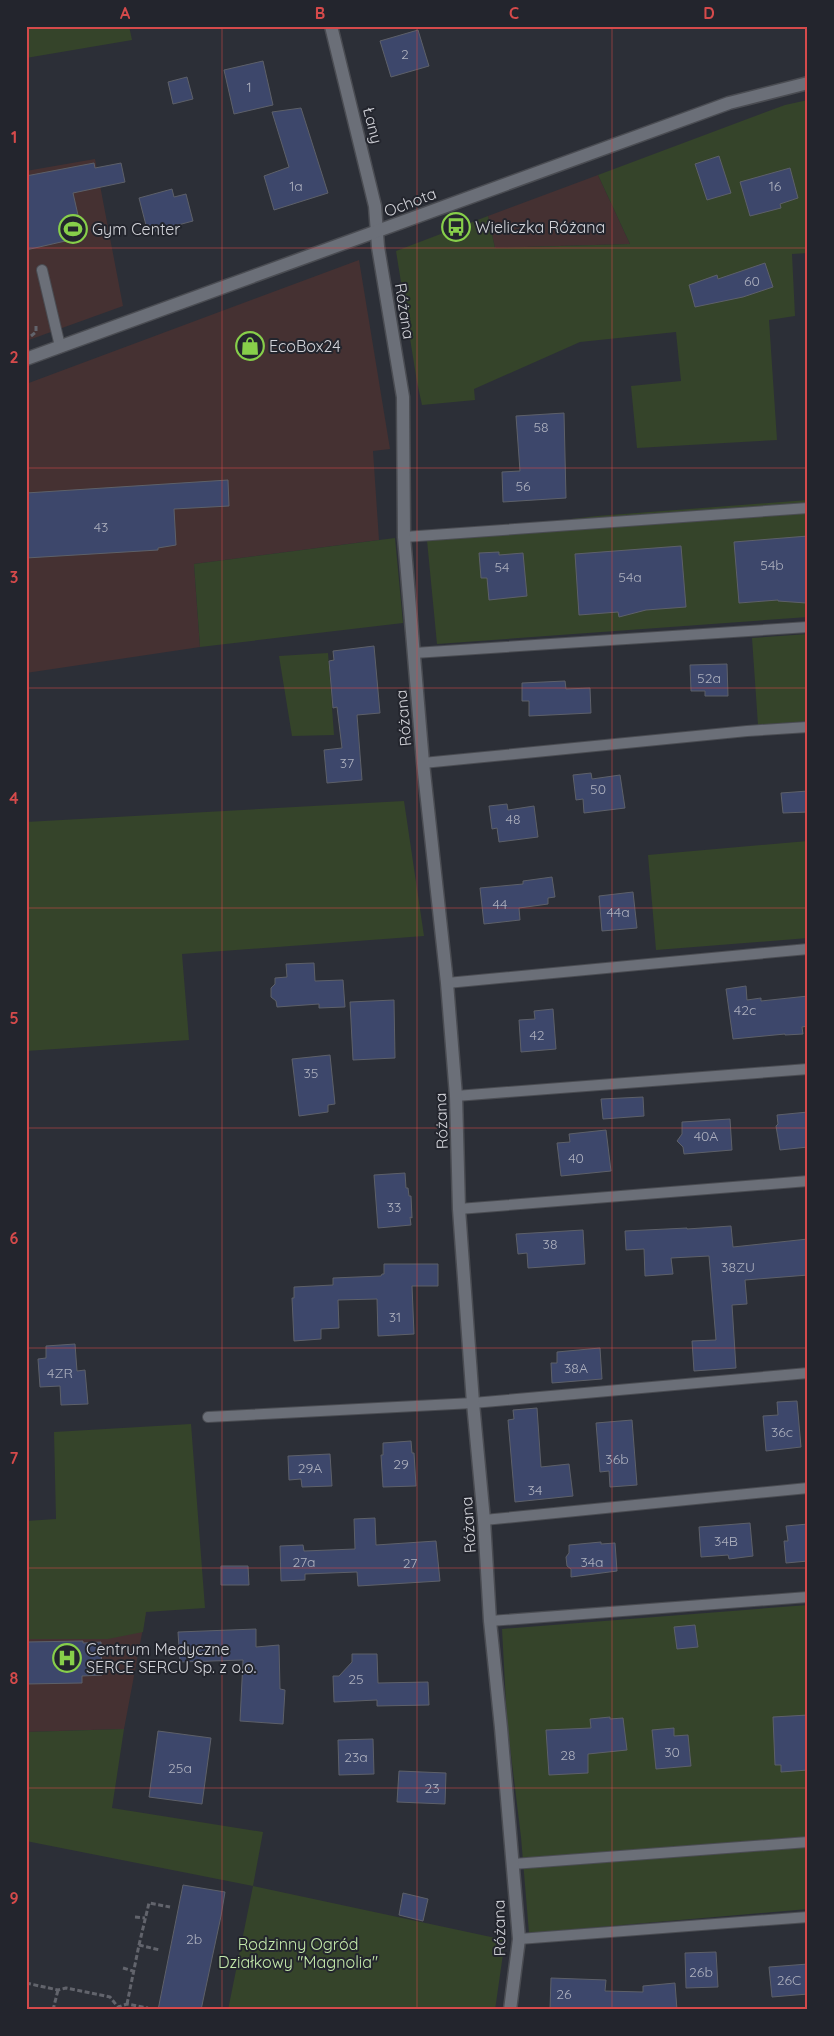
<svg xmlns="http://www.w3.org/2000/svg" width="834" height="2036" font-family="Quicksand,sans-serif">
  <rect width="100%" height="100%" fill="#2c2f37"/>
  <path fill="#453132" d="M95 159 123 306 26 341V171Z
    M598 175 630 244 495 248 488 216Z
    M359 260 390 449 373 451 379 540 194 564 200 647 26 673V384Z
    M146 1612 124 1729 26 1732V1619Z"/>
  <path fill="#35442a" d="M26 26H129L132 40 26 58Z
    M808 100V253L792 254 795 316 769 320 777 440 637 448 631 386 681 381 676 332 580 342 474 389 475 400 422 405 417 382 396 251 488 216 495 248 630 244 598 175 785 105Z
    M808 500V617L437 644 426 530 434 535 597 516Z
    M395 538 403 623 200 647 194 564Z
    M808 634V721L758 725 752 638Z
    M328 653 334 735 292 736 279 656Z
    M404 801 424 936 182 954 189 1040 26 1051V822Z
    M808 841V938L656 950 648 855Z
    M191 1424 205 1608 146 1612 143 1632 108 1639H26V1521L56 1519 54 1432Z
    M808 1605V1909L529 1933 521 1837 507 1722 502 1629Z
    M124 1729 112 1808 263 1832 253 1886 505 1940 495 2010H228L253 1886 26 1841V1732Z"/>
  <path fill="#3d476b" stroke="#5d6069" d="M418 30 429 66 391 77 380 41Z
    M263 61 273 105 234 114 224 70Z
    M187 77 193 99 173 104 168 82Z
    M301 108 328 193 274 210 264 176 289 167 272 112Z
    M719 156 731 193 707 200 695 164Z
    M94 163 95 168 121 163 125 182 73 193 83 237 26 250V176Z
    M790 168 798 198 780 204 781 208 750 216 740 182Z
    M172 189 174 197 186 194 193 221 148 233 139 198Z
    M765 263 773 287 743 297 695 307 689 285 717 275 718 279Z
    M564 413 566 498 503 502 502 472 520 471 516 416Z
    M228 480 229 506 174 509 176 545 158 548V550L26 558V493Z
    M808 536V598H806V603L778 601V600L739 603 734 542Z
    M681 546 686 607 646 610 619 617 618 612 579 615 575 554Z
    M499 552V555L523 553 527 596 489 600 487 578H481L479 553Z
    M374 646 380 713 357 715 362 780 327 783 324 750 342 748 337 707 333 708 329 661 334 660 333 651Z
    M727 664 728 696H705V691H691L690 665Z
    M565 681 566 689 590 688 591 713 529 716V701H522V683Z
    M591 773 592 779 620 775 625 808 584 813 583 799 576 800 573 775Z
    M808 791V812L783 813 781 793Z
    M507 804 508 810 534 806 538 837 499 842 497 828 492 829 489 806Z
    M552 877 555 897 548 898V904L519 908 520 920 484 924 480 888 523 884V881Z
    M633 892 637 928 602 931 599 896Z
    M314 963 315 981 343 980 345 1007 319 1008V1004L277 1007 276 1001 271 997V988L275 984V978L287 977 286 964Z
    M746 986 747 1000 761 998V1001L808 996V1026L802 1027 803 1034 785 1035V1034L733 1039 726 989Z
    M394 1000 395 1058 353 1060 350 1002Z
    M553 1009 556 1049 521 1052 519 1020 535 1019 534 1011Z
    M330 1055 335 1104 328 1105V1112L299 1116 292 1059Z
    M643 1097 644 1116 603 1119 601 1099Z
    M808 1112V1147L780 1150 776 1126 778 1124 777 1115Z
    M730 1119 732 1150 684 1154 683 1147 677 1141 682 1134V1122Z
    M606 1130 611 1171 561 1176 557 1143 570 1142 569 1134Z
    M405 1173 406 1188H408L409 1196H411L412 1218 410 1217 411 1225 378 1228 374 1175Z
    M731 1226 733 1247 808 1239V1275L745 1280 747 1304 732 1305 736 1368 694 1371 692 1341 716 1340 709 1256 671 1258 673 1274 645 1276 644 1249 626 1250 625 1231 687 1228V1229Z
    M583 1230 585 1264 528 1268 527 1253 518 1254 516 1234Z
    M384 1264H438V1286H412L414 1334 378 1336 377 1299 338 1300 339 1328 321 1329V1339L294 1341 292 1298H294V1287L333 1285V1278L381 1276 382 1274H384Z
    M75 1344 77 1371 85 1370 88 1404 61 1405 60 1386 40 1387 38 1359 46 1358V1346Z
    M600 1348 602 1379 552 1383 551 1363H557V1352Z
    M797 1401 801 1447 766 1451 763 1416 778 1415 777 1402Z
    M537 1408 541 1467 569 1464 573 1496 515 1502 508 1420 514 1419 513 1410Z
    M632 1420 637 1485 610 1487 609 1471 600 1472 596 1423Z
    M411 1441 412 1453H414L416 1486 383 1487 381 1455H383V1443Z
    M330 1454 332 1486 302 1487 301 1479 289 1480 288 1456Z
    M375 1518 376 1545 436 1541 440 1581 358 1586 357 1572 305 1574V1580L281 1581 280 1546 303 1545 304 1551 355 1549 354 1519Z
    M750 1523 753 1556 729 1559 728 1555 701 1557 699 1527Z
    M808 1524V1561L786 1563 784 1541H788L786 1526Z
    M601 1542V1544L615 1543 617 1571 571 1577V1569L567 1566 566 1557 569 1553V1545Z
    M221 1566H248L249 1585H221Z
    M695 1625 698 1647 677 1649 674 1627Z
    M256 1629V1647L279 1645 280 1689 285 1690 283 1724 240 1721 243 1660 180 1662 178 1632Z
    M83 1641V1643L101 1642 102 1675 82 1676V1683L26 1684V1642Z
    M352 1654H377L378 1683 428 1682 429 1705 377 1706V1700L334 1702 333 1676H339L352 1662Z
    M808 1715V1770L781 1772V1765H775L773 1717Z
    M610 1717V1719L623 1718 627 1750 588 1754V1773L549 1775 546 1730 591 1728 590 1719Z
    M674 1728V1736L688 1735 691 1766 656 1769 652 1730Z
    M158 1731 211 1738 202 1804 149 1797Z
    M373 1739 374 1774 339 1775 338 1740Z
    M399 1771 446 1773 445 1804 397 1802Z
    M183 1885 225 1892 221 1916 201 2010H158Z
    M403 1893 428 1899 423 1921 399 1915Z
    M716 1952 718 1987 686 1988 685 1953Z
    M808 1964V1994L772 1997 769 1967Z
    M551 1978 606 1980 605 1991 643 1992V1986L675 1983 677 2010H550Z"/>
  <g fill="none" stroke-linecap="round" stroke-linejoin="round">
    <defs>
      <path id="lane" d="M42 270 60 346
        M404 537 808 508
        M414 653 808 627
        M423 763 747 731 808 727
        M447 983 808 949
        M456 1096 808 1069
        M459 1209 808 1181
        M208 1417 473 1403 808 1373
        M484 1520 808 1488
        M490 1621 808 1597
        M513 1864 808 1842
        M519 1939 808 1917"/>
      <path id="street" d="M331 26 375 206 378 247 403 397 404 537 423 763 447 983 456 1096 459 1209 473 1403 484 1520 490 1621 501 1728 519 1939 510 2010"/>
      <path id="secondary" d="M26 359 729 103 808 83"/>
    </defs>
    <use href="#lane" stroke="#4a4c52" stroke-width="12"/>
    <use href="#street" stroke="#4a4c52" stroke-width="15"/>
    <use href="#secondary" stroke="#4a4c52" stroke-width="15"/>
    <path stroke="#62646c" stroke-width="3" stroke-dasharray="5 2.5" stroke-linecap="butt" d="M31 336 36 332V326
      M135 1917 145 1918
      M139 1945 149 1903 170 1907
      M123 1968 133 1971
      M26 1983 58 1990 66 1988 110 1997 118 2007 127 2004 148 2008
      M127 2004 139 1945 160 1950
      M53 2010 58 1990"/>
    <use href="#lane" stroke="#6b6f78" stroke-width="10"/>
    <use href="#street" stroke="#6b6f78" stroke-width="12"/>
    <use href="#secondary" stroke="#6b6f78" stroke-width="12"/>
  </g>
  <path fill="none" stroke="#d54a4b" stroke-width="1" stroke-opacity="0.55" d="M222 26V2010M417 26V2010M612 26V2010M26 248H808M26 468H808M26 688H808M26 908H808M26 1128H808M26 1348H808M26 1568H808M26 1788H808"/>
  <defs>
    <symbol id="bus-ring" viewBox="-11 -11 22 22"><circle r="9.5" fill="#23252d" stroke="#87cf4a" stroke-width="1.5"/><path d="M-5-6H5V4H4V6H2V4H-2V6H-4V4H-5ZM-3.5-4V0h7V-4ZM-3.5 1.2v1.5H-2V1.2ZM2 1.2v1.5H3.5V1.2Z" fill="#87cf4a"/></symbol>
    <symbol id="stadium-ring" viewBox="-11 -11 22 22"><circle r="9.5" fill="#23252d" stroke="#87cf4a" stroke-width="1.5"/><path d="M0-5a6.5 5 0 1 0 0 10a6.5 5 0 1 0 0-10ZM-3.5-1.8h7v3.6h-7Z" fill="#87cf4a"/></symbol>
    <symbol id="shop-ring" viewBox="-11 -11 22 22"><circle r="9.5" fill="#23252d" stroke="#87cf4a" stroke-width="1.5"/><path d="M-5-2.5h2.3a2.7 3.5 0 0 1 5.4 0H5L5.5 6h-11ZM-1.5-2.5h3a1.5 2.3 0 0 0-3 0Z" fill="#87cf4a"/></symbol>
    <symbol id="hospital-ring" viewBox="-11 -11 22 22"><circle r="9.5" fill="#23252d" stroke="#87cf4a" stroke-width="1.5"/><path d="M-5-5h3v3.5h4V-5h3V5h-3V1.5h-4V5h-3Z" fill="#87cf4a"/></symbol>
  </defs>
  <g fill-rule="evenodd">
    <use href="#bus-ring" x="440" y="211" width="32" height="32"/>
    <use href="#stadium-ring" x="57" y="213" width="32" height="32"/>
    <use href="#shop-ring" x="234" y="330" width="32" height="32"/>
    <use href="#hospital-ring" x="51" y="1642" width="32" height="32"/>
  </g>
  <g text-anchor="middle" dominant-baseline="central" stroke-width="4" stroke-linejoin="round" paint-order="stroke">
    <g font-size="14" fill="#adb0be">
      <text x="405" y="54">2</text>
      <text x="249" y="87">1</text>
      <text x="296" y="186">1a</text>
      <text x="775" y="186">16</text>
      <text x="752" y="281">60</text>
      <text x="541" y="427">58</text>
      <text x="523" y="486">56</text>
      <text x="101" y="527">43</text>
      <text x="772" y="565">54b</text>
      <text x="502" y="567">54</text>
      <text x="630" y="577">54a</text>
      <text x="709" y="678">52a</text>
      <text x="347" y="763">37</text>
      <text x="598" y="789">50</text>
      <text x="513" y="819">48</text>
      <text x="500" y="904">44</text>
      <text x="618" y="912">44a</text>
      <text x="745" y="1010">42c</text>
      <text x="537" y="1035">42</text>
      <text x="311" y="1073">35</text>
      <text x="706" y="1136">40A</text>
      <text x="576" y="1158">40</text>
      <text x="394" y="1207">33</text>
      <text x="550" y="1244">38</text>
      <text x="738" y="1267">38ZU</text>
      <text x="395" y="1317">31</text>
      <text x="576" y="1368">38A</text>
      <text x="60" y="1373">4ZR</text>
      <text x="782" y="1432">36c</text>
      <text x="617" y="1459">36b</text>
      <text x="401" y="1464">29</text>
      <text x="310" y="1468">29A</text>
      <text x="535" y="1490">34</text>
      <text x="726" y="1541">34B</text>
      <text x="304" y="1562">27a</text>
      <text x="592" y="1562">34a</text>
      <text x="410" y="1563">27</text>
      <text x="356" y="1679">25</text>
      <text x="672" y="1752">30</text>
      <text x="568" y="1755">28</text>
      <text x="356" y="1757">23a</text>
      <text x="180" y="1768">25a</text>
      <text x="432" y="1788">23</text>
      <text x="194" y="1939">2b</text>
      <text x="701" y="1972">26b</text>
      <text x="789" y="1980">26C</text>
      <text x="564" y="1994">26</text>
    </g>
    <g font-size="16" fill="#d2d3d9" stroke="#23252d">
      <text transform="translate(373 125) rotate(76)">Łany</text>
      <text transform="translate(410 202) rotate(-21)">Ochota</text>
      <text transform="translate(405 311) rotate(81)">Różana</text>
      <text transform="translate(403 718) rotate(-95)">Różana</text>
      <text transform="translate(441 1121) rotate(-92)">Różana</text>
      <text transform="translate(468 1525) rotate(-94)">Różana</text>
      <text transform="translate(499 1928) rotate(-91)">Różana</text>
    </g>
    <g font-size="16" fill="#d2d3d9" stroke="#23252d" text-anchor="start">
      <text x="475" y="227">Wieliczka Różana</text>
      <text x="92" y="229">Gym Center</text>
      <text x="269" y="346">EcoBox24</text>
      <text x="86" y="1649">Centrum Medyczne<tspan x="86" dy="18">SERCE SERCU Sp. z o.o.</tspan></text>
    </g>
    <g font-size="16" fill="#c3e8aa" stroke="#23252d">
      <text x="298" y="1944">Rodzinny Ogród<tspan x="298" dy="18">Działkowy "Magnolia"</tspan></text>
    </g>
  </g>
  <rect width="834" height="2036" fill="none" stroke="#23252d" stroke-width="55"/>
  <rect x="28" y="28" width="778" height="1980" fill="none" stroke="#d54a4b" stroke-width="2"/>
  <g font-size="16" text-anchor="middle" font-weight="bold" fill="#d54a4b">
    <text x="125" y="19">A</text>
    <text x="320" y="19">B</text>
    <text x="514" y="19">C</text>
    <text x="709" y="19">D</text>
    <text x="14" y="143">1</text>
    <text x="14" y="363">2</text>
    <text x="14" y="583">3</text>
    <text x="14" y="804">4</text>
    <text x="14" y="1024">5</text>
    <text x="14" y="1244">6</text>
    <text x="14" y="1464">7</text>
    <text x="14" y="1684">8</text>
    <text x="14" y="1904">9</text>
  </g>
</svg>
